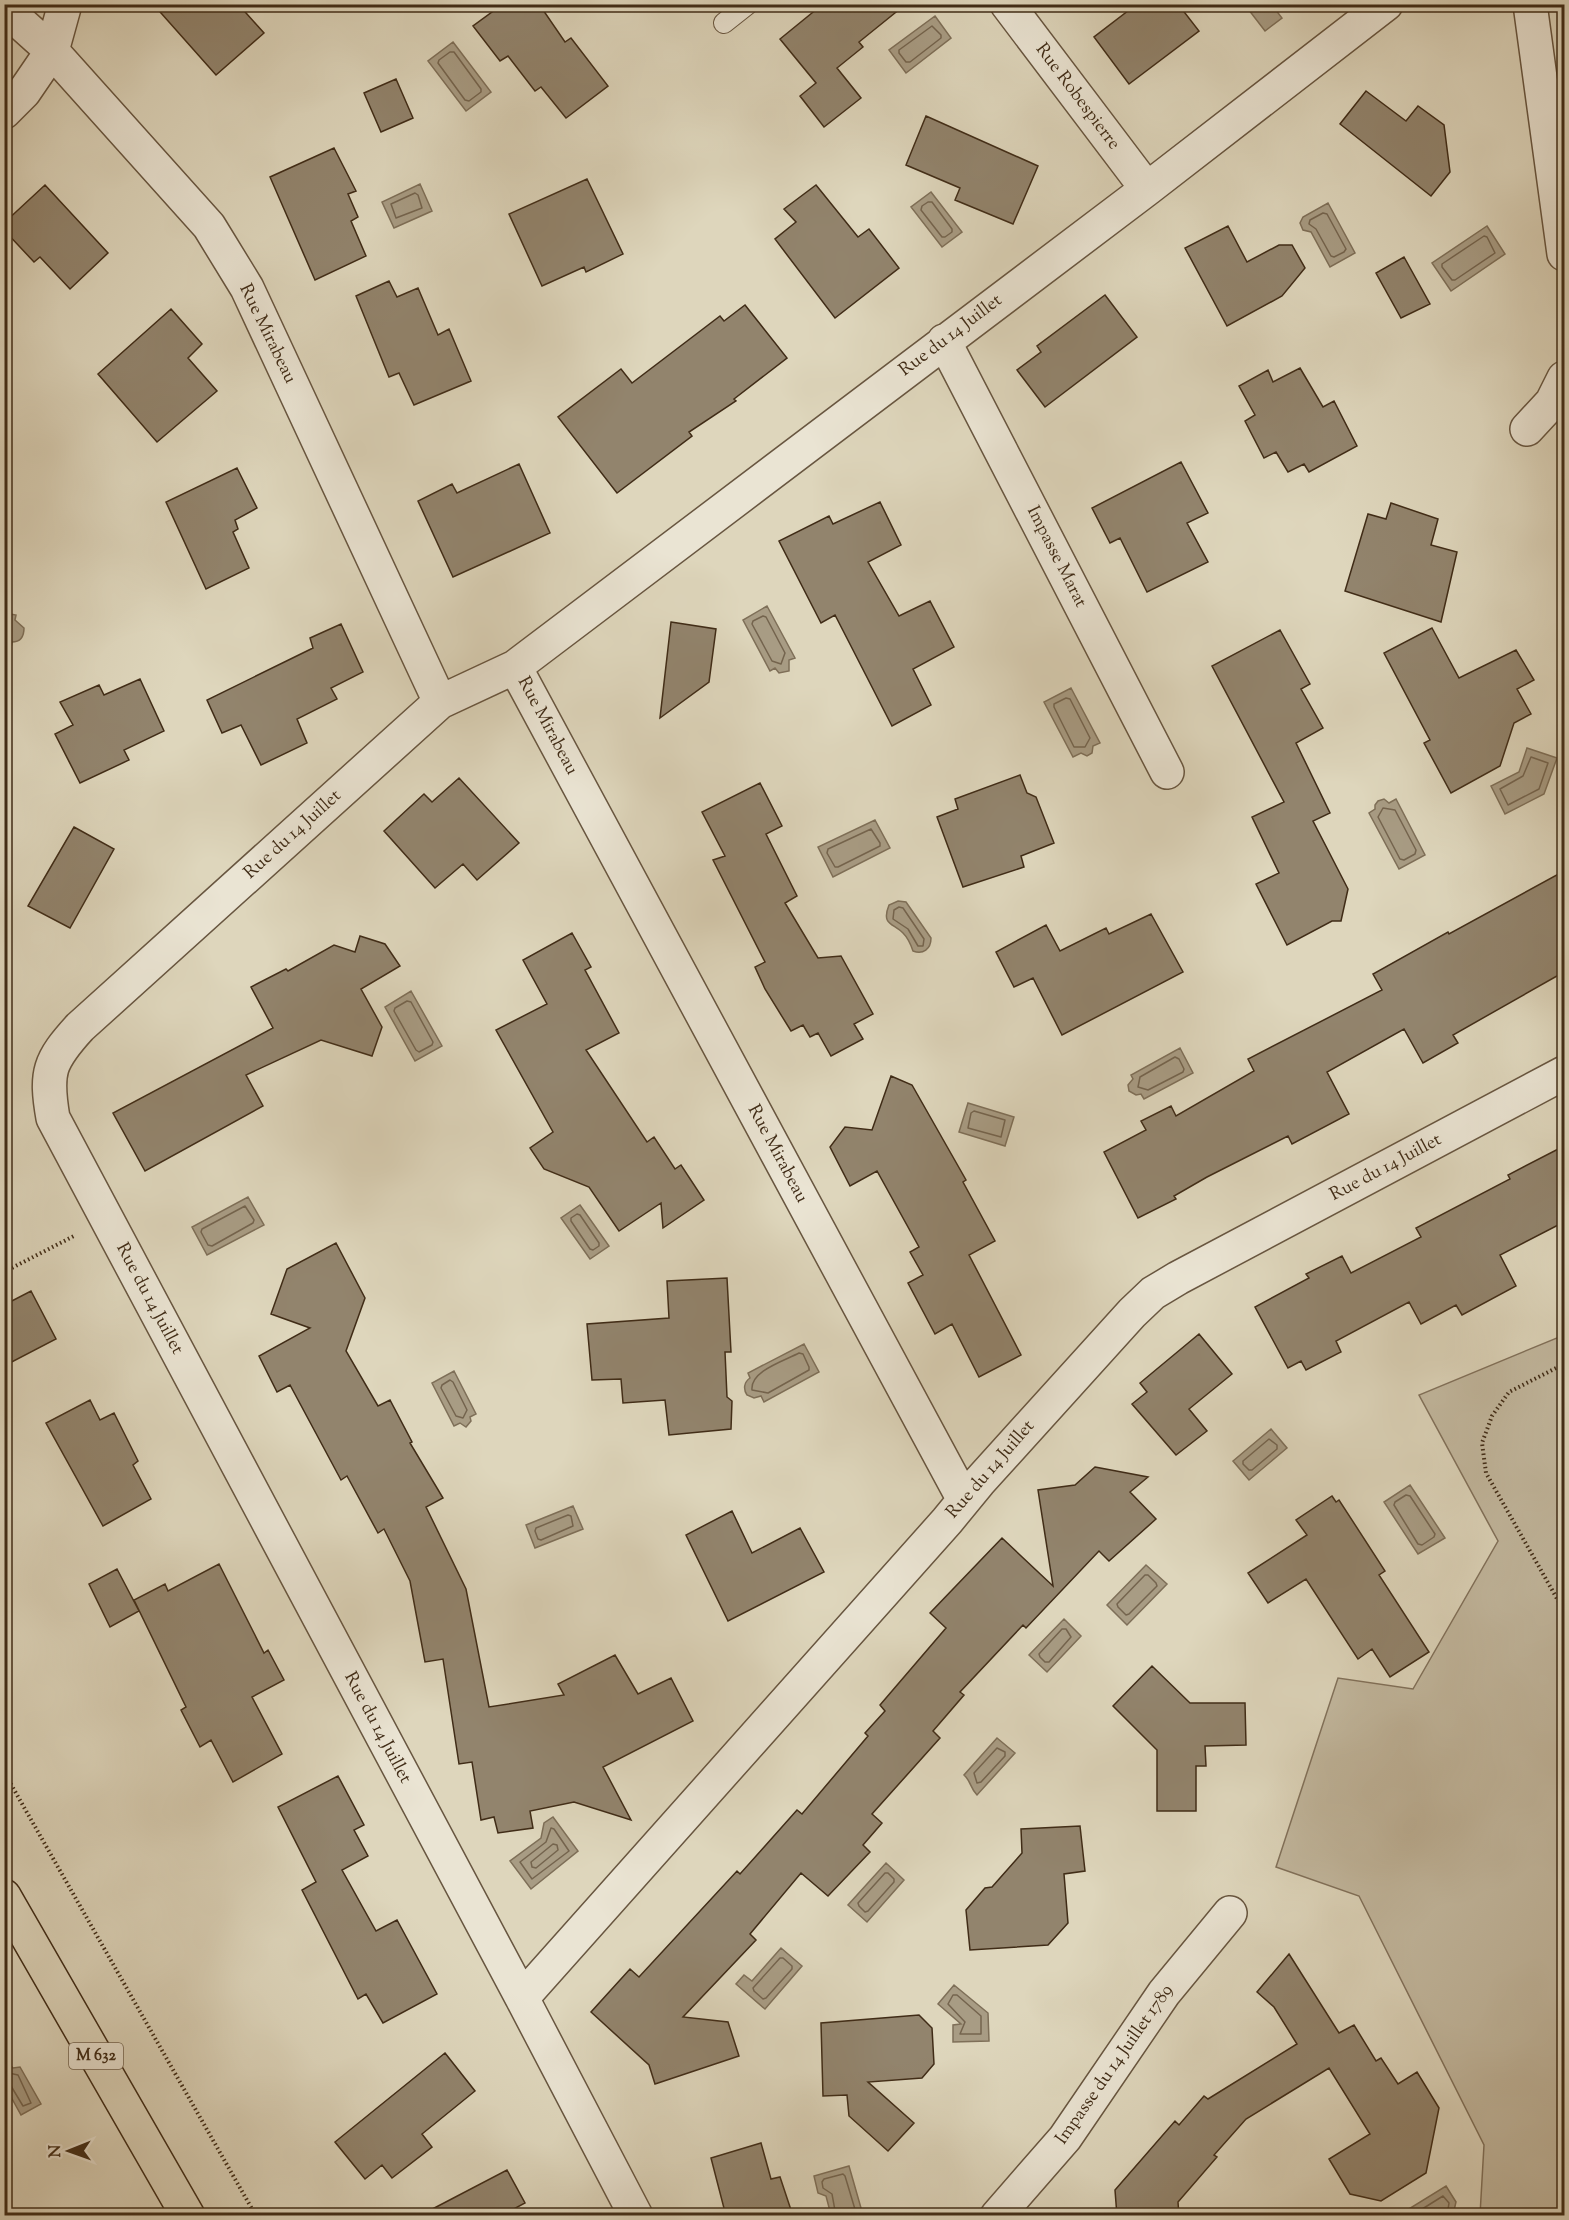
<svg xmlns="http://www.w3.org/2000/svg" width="1569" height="2220" font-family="'Sorts Mill Goudy',serif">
  <rect width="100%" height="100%" fill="#ded6bc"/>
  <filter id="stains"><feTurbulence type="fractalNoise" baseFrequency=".00333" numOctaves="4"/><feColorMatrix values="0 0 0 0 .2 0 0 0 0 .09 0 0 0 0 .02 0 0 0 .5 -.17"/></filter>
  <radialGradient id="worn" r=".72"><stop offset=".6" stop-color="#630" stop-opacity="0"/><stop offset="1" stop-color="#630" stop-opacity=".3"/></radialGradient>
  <path fill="#c3b9a0" stroke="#82725c" stroke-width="1.5" d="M1564 1335V2215H1480L1484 2145 1359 1896 1276 1867 1338 1678 1413 1689 1498 1541 1419 1395Z"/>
  <path fill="#a89c84" stroke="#7e6f58" stroke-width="1.5" d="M1245 5H1272L1282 18 1265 31Z
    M935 16 951 38 906 73 889 50Z
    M453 42 491 92 466 111 428 61Z
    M420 184 432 211 394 228 382 202Z
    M931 192 962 232 942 247 911 207Z
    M1328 203 1355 253 1330 267 1311 232 1303 230 1300 223 1303 217Z
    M1487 226 1505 254 1451 291 1432 263Z
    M767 606 795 658 789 660V671L779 673 775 668 770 671 743 620Z
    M5 613 16 615 15 620 24 628C24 637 20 642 12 642L6 676Z
    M1071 688 1100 743 1093 746 1092 753 1087 756 1081 753 1073 757 1044 702Z
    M1527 748 1557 758 1544 794 1505 814 1491 786 1519 772Z
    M1384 799 1389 803 1396 799 1425 855 1399 869 1369 813 1375 809V805L1378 801Z
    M875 820 890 848 833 877 818 847Z
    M898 901 906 902 931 938C931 949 923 955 913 951 911 945 908 938 903 933 893 923 881 925 889 905Z
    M411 991 442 1046 415 1061 385 1007Z
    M1180 1048 1193 1073 1144 1099 1141 1094 1136 1095 1129 1091 1128 1085 1133 1079 1131 1075Z
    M968 1103 1014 1117 1005 1146 959 1132Z
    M248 1197 264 1225 207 1255 192 1227Z
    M580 1205 609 1246 590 1259 561 1218Z
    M804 1344 819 1372 764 1402 761 1396 754 1398 747 1395C743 1389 744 1382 750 1378L748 1373Z
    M454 1371 476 1414 470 1417 471 1421 466 1427 460 1423 454 1426 432 1383Z
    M1271 1429 1287 1448 1249 1480 1233 1461Z
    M1410 1485 1445 1538 1418 1554 1384 1502Z
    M573 1506 583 1529 535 1548 526 1525Z
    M1146 1565 1167 1584 1127 1625 1107 1605Z
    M1064 1619 1081 1636 1047 1672 1029 1655Z
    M997 1738 1015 1753 977 1795C970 1788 971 1781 964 1775Z
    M553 1817 578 1851 531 1889 510 1861 541 1838 544 1823Z
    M886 1863 904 1880 867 1922 848 1905Z
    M781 1948 802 1966 765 2009 736 1984 744 1975 752 1981Z
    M954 1985 988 2013 989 2041 953 2042V2025L961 2024 938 2004Z
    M9 2064 13 2068 20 2067 41 2104 21 2115 5 2086V2067Z
    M849 2166 863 2215H831L826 2196 818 2193 814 2176Z
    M1446 2186 1456 2202 1453 2215H1399Z"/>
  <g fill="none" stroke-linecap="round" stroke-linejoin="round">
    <path stroke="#74644e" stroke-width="1.5" d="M932 26 941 35V38L910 62H906L899 53V50Z
      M450 52H454L481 89V92L469 101 465 100 438 63 439 60Z
      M415 193 418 195 422 208 396 218 391 204Z
      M928 202H932L952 229V232L945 237H942L921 210 922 206Z
      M1323 213 1327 214 1346 249 1344 252 1334 257 1331 256 1316 229 1309 224 1310 220Z
      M1484 236 1487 237 1495 253 1455 280H1452L1442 267V264Z
      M763 616 766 617 785 653 781 664 772 661 752 624 753 621Z
      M1066 698 1070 699 1090 738 1085 747H1074L1054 707V704Z
      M1531 757 1548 763 1539 789 1508 805 1500 789 1523 776Z
      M1383 808 1395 810 1416 850 1415 854 1404 860 1400 859 1378 817Z
      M871 829 880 843V846L838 867H835L827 853 828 849Z
      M899 907 903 908 924 939 923 946H918L908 929 893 919 894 910Z
      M407 1001 411 1002 433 1042 432 1045 419 1052 416 1050 394 1011 395 1008Z
      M1175 1057 1179 1059 1184 1069 1183 1072 1148 1090 1138 1087 1140 1077Z
      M974 1111 1005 1120 1001 1137 968 1128 971 1113Z
      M245 1206 254 1220 253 1223 212 1246 208 1245 201 1232 202 1229Z
      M577 1214 580 1215 599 1243V1246L593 1250 590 1249 571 1221V1218Z
      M799 1353 803 1354 809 1367V1370L768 1393 752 1390C750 1371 784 1361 799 1353Z
      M450 1380 453 1382 467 1410 463 1418 456 1416 441 1388 442 1385Z
      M1269 1439 1277 1445V1449L1252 1470H1249L1243 1464V1461Z
      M1406 1495 1410 1496 1435 1534 1434 1537 1422 1545 1418 1544 1394 1505 1395 1502Z
      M568 1515 571 1516 573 1526 541 1540 538 1539 535 1531 536 1528Z
      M1145 1575H1148L1156 1583 1157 1586 1129 1614 1126 1615 1118 1607 1117 1604Z
      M1062 1629H1066L1071 1637 1049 1662H1045L1040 1657 1039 1654Z
      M997 1748 1005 1752V1756L981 1782 977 1783 974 1773Z
      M551 1828 554 1829 569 1851 532 1879 520 1862 546 1842Z
      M553 1844 557 1845 558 1850 536 1868 532 1867 531 1862Z
      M885 1873H888L894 1879V1882L868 1911 865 1912 859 1906 858 1903Z
      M780 1958H783L792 1966V1969L766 1998 763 1999 754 1991 753 1988Z
      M953 1995H957L981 2016V2034H960L965 2022 948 2004Z
      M4 2072 18 2075 31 2103 23 2106 11 2086 4 2084
      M836 2216 832 2194 823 2188 822 2182 824 2179 843 2174 845 2176 857 2216
      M1411 2216 1443 2196 1449 2203 1447 2216"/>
  </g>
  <path fill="#92846d" stroke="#402c17" stroke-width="1.5" d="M153 4H238L264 33 216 75Z
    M503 4H539L565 42 571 38 608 86 566 118 541 87 535 91 508 56 500 61 473 26Z
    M823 4H906L859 42 863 47 837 68 861 98 824 127 800 96 816 83 780 39Z
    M1137 4H1178L1199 31 1129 84 1094 37Z
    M396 79 413 118 381 132 364 93Z
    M1366 91 1406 121 1418 106 1444 125 1450 172 1431 196 1340 124Z
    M926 116 1038 166 1013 224 955 200 960 188 906 165Z
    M334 148 356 191 348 194 358 217 351 221 366 256 315 280 270 177Z
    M587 179 623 254 586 272 584 267 542 286 509 214Z
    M45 185 108 253 70 289 40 257 34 262 4 230V223Z
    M816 185 858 237 869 229 899 268 835 318 775 239 796 222 784 209Z
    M1228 226 1247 262 1279 245H1292L1305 268 1282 296 1227 326 1185 248Z
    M1404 257 1430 304 1401 318 1376 273Z
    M389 281 397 297 418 288 438 335 449 329 471 381 414 405 399 373 389 377 356 296Z
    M1105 295 1137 337 1045 407 1017 370 1041 352 1037 346Z
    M745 305 787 358 734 399 736 401 689 432 692 436 617 493 558 417 621 369 632 383 720 316 724 321Z
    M171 309 202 344 188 358 217 391 157 442 98 374Z
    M1300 368 1323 407 1334 401 1357 446 1309 472 1304 464 1288 472 1276 452 1264 458 1245 421 1255 415 1239 386 1268 370 1273 382Z
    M1181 462 1208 513 1187 523 1208 562 1147 592 1120 538 1110 543 1092 508Z
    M519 464 550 533 453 577 418 501 452 484 457 493Z
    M237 468 257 508 235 520 238 529 233 532 249 568 206 589 166 502Z
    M880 502 901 545 868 562 899 616 930 601 954 647 913 669 931 705 892 726 835 615 821 623 779 541 829 516 833 524Z
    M1391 503 1438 519 1431 545 1457 552 1441 622 1345 591 1368 514 1386 519Z
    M671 622 716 629 709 682 660 718Z
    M341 624 363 672 331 688 337 699 297 719 307 743 261 765 241 725 222 733 207 700 313 648 310 638Z
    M1432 628 1459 678 1516 650 1534 680 1517 689 1531 714 1514 723 1500 766 1451 793 1424 743 1430 740 1384 653Z
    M1280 630 1310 684 1301 689 1323 728 1296 743 1330 813 1313 821 1348 889 1341 921H1332L1287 945 1256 884 1279 873 1252 817 1284 802 1212 666Z
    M140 679 164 731 124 750 129 760 80 783 55 734 73 725 60 702 99 685 104 695Z
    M1020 775 1027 793 1036 797 1054 843 1021 856 1024 867 963 887 937 817 958 809 955 799Z
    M459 778 519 843 477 880 463 864 435 888 384 831 424 794 432 802Z
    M760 783 782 826 766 834 797 896 785 903 818 958 841 956 873 1014 854 1024 863 1039 831 1056 818 1033 810 1037 803 1025 791 1031 765 989 755 967 765 962 713 860 725 856 702 812Z
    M74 827 114 849 70 928 28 906Z
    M1564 871V972L1453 1035 1458 1043 1423 1063 1404 1029 1327 1072 1349 1114 1292 1144 1288 1136 1207 1177 1174 1196 1176 1199 1138 1218 1104 1152 1146 1130 1141 1121 1171 1106 1176 1116 1254 1071 1248 1059 1382 990 1373 974 1448 932 1449 934Z
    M1151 914 1183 972 1062 1035 1033 978 1014 987 996 952 1046 925 1060 951 1106 928 1109 934Z
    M572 933 591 967 585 970 619 1033 586 1050 647 1142 654 1137 675 1169 681 1165 704 1200 663 1228 661 1203 619 1231 589 1187 544 1169 530 1148 553 1132 496 1030 547 1004 523 960Z
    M360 936 385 944 400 966 361 989 382 1027 372 1056 321 1040 246 1075 263 1106 145 1171 113 1113 273 1028 251 987 286 969 288 971 334 945 355 952Z
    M891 1076 912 1085 966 1180 963 1182 995 1241 969 1255 1021 1355 979 1377 952 1324 935 1334 908 1283 923 1275 910 1252 919 1247 877 1171 850 1186 830 1147 845 1127 872 1130Z
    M1564 1146V1222L1500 1255 1516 1286 1462 1315 1456 1305 1421 1324 1409 1302 1336 1341 1341 1352 1306 1370 1301 1361 1288 1368 1255 1307 1309 1278 1306 1274 1342 1256 1351 1273 1421 1237 1416 1228 1510 1179 1508 1175Z
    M336 1243 365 1298 346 1351 378 1406 390 1400 412 1442 410 1443 443 1498 426 1507 466 1589 489 1707 564 1695 558 1684 615 1655 638 1694 671 1678 693 1721 603 1767 631 1820 574 1802 530 1811 533 1828 498 1833 494 1817 481 1820 472 1762 459 1764 443 1659 425 1662 410 1581 384 1529 378 1533 347 1476 341 1480 290 1385 277 1392 259 1356 310 1328 271 1314 287 1269Z
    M727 1278 731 1352H725L727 1397 732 1401 731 1429 669 1435 665 1400 623 1403 621 1379 592 1380 587 1324 669 1318 667 1281Z
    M31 1291 56 1339 4 1366V1305Z
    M1199 1334 1232 1374 1189 1409 1207 1431 1176 1455 1132 1404 1147 1392 1140 1383Z
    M90 1400 100 1420 114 1413 138 1461 133 1465 151 1499 103 1526 46 1423Z
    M1095 1467 1148 1477 1130 1492 1156 1519 1109 1561 1099 1551 1026 1628 1023 1625 960 1692 964 1695 933 1731 940 1738 872 1814 882 1823 863 1845 870 1852 828 1896 801 1873 750 1934 756 1940 683 2017 728 2022 739 2056 655 2084 649 2065 591 2012 630 1969 639 1977 737 1871 740 1874 797 1810 802 1814 868 1736 865 1733 885 1711 880 1705 946 1628 930 1613 1002 1538 1053 1586 1038 1490 1075 1485Z
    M1332 1496 1336 1502 1339 1500 1385 1571 1379 1575 1429 1652 1390 1677 1372 1649 1358 1659 1306 1579 1268 1603 1248 1573 1307 1535 1296 1520Z
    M732 1511 752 1553 800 1528 824 1572 728 1621 686 1535Z
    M219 1564 264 1653 268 1650 284 1680 252 1697 282 1754 233 1782 211 1740 200 1747 181 1710 186 1707 134 1600 165 1584 168 1591Z
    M117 1569 139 1611 110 1627 89 1584Z
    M1152 1666 1190 1703H1245L1246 1745 1205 1746 1206 1766H1196V1811H1157V1750L1113 1706Z
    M338 1776 364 1825 354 1830 368 1856 342 1870 376 1931 397 1920 437 1994 383 2023 366 1994 358 1999 302 1890 316 1882 278 1807Z
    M1080 1826 1085 1871 1064 1874 1068 1923 1048 1945 970 1950 966 1910 985 1888 992 1887 1022 1853 1021 1829Z
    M1289 1954 1339 2033 1354 2025 1376 2061 1381 2058 1398 2084 1417 2072 1439 2108 1426 2173 1381 2201 1350 2194 1329 2159 1370 2134 1329 2068 1246 2119 1214 2155 1217 2157 1178 2202 1179 2216H1117L1115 2190 1175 2121 1179 2125 1204 2096 1208 2099 1297 2044 1274 2007 1257 1992Z
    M919 2015 932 2028 934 2064 922 2078 868 2082 914 2123 888 2151 849 2116 847 2095 823 2096 821 2023Z
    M445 2053 475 2091 422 2134 432 2147 392 2178 382 2165 365 2179 335 2142Z
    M761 2143 771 2179 780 2177 793 2216H726L711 2158Z
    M507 2170 525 2203 501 2216H419Z"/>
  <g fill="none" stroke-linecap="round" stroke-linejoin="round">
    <defs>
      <path id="lane" d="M724 23 748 4"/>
      <path id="street" d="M1007 4 1147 189
        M1530 4 1564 254
        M4 8 52 51 65 4
        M4 112 24 92 52 51 209 226 247 288 440 702 515 667 964 1500
        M944 341 1167 772
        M1527 429 1552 402 1564 378
        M515 667 1147 189 1386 4
        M440 702 80 1027C49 1061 45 1072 53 1118L522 1998 947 1521 979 1482 1132 1313 1153 1293 1178 1278 1564 1073
        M522 1998 636 2216
        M997 2216 1065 2138 1164 1993 1230 1913"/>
      <path id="primary" d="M4 1896 188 2216"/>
    </defs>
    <use href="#lane" stroke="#685640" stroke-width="22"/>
    <use href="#street" stroke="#685640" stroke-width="36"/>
    <use href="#primary" stroke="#402c17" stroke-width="36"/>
    <path stroke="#402c17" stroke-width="4" stroke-dasharray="1.5 3" stroke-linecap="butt" d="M4 1272 74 1236
      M1564 1364 1509 1392 1492 1416 1482 1443 1486 1473 1564 1611
      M4 1772 256 2216"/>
    <use href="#lane" stroke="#eae4d3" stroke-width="20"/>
    <use href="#street" stroke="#eae4d3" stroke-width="33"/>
    <use href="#primary" stroke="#ded6bc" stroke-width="33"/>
  </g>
  <g text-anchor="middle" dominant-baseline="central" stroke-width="4.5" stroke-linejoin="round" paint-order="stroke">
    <rect fill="#eae4d3" stroke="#73634f" stroke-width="1.5" x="69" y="2043" width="54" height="26" rx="4.5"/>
    <g font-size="16" font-weight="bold" fill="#402c17">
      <text x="96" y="2056">M 632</text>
    </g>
    <g font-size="18" fill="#402c17" stroke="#eae4d3">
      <text transform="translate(1077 97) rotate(53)">Rue Robespierre</text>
      <text transform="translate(267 334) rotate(64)">Rue Mirabeau</text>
      <text transform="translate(951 336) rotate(-37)">Rue du 14 Juillet</text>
      <text transform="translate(1056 557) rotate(63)">Impasse Marat</text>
      <text transform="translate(547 726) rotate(62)">Rue Mirabeau</text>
      <text transform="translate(293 835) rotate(-42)">Rue du 14 Juillet</text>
      <text transform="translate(777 1154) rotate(62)">Rue Mirabeau</text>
      <text transform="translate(1386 1168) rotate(-28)">Rue du 14 Juillet</text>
      <text transform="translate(149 1299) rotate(62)">Rue du 14 Juillet</text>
      <text transform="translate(991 1470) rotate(-49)">Rue du 14 Juillet</text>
      <text transform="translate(377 1728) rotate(62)">Rue du 14 Juillet</text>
      <text transform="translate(1115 2065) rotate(-55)">Impasse du 14 Juillet 1789</text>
    </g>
  </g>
  <rect width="1569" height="2220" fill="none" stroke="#ded6bc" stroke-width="24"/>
  <rect x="6" y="6" width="1557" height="2208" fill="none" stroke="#402c17" stroke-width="3"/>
  <rect x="12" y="12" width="1545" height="2196" fill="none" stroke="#402c17" stroke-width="1.5"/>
  <g transform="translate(69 2151) rotate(269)" stroke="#eae4d3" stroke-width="4.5" paint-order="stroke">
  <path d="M0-4.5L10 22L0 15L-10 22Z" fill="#402c17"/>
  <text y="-9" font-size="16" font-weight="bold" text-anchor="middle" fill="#402c17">N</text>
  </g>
  <rect width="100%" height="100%" filter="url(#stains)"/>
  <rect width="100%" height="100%" fill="url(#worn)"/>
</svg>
